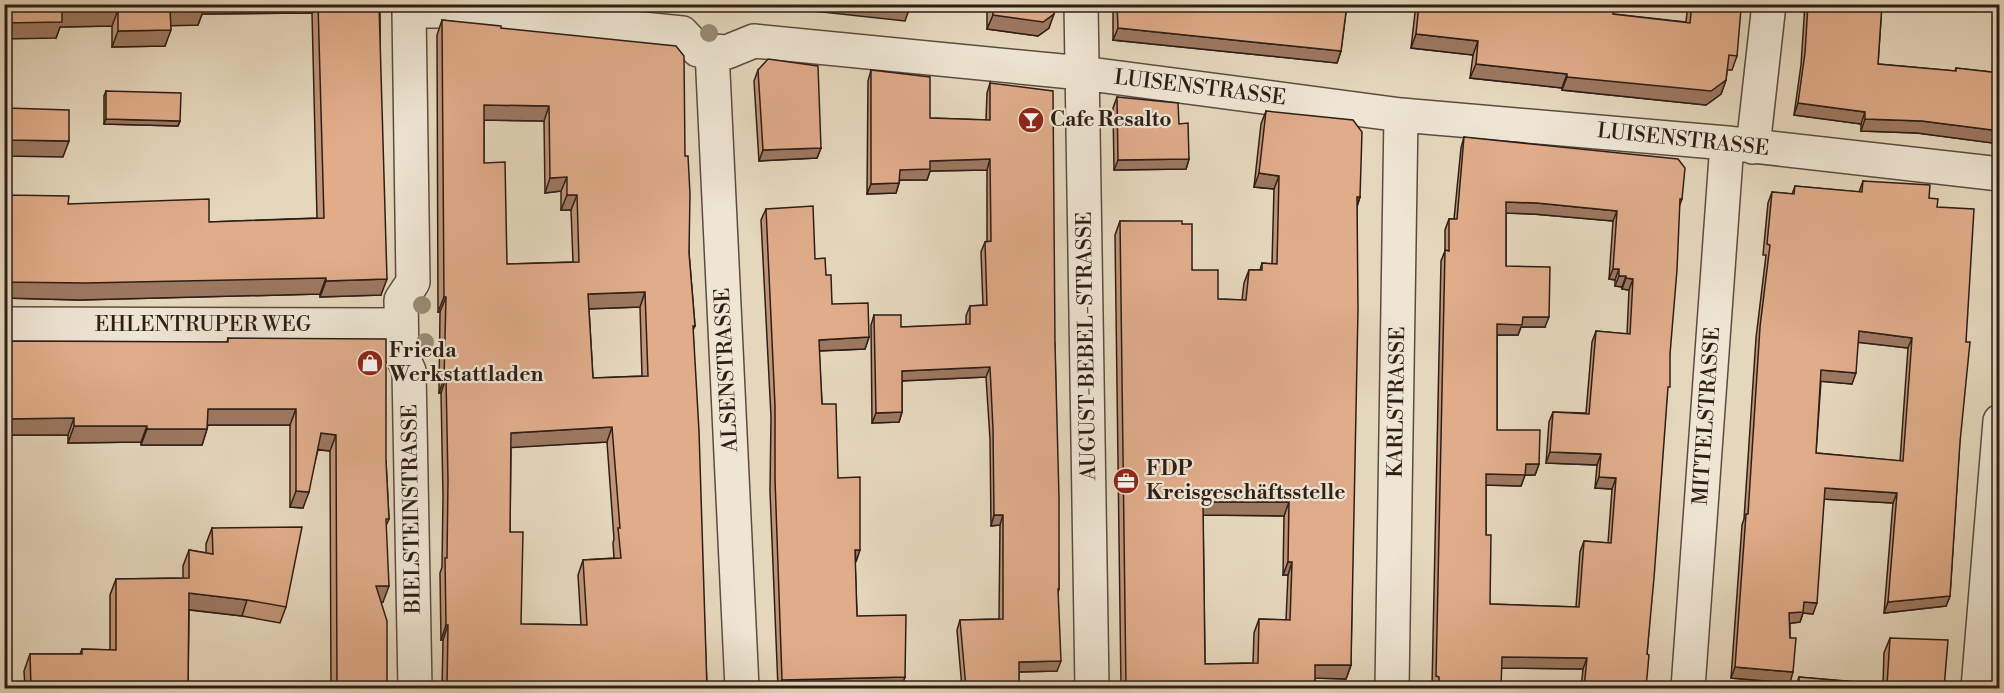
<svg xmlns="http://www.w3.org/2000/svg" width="2004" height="693" font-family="'Libre Bodoni',serif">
  <rect width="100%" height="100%" fill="#e5d7bc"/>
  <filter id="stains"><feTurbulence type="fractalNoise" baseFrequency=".00333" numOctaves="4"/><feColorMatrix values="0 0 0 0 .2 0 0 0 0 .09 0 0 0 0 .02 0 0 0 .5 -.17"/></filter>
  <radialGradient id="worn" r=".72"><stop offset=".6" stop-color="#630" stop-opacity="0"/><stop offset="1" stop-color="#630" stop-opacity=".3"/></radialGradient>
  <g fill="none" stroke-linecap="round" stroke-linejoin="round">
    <defs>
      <path id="minor" d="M1081 4 1092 688
        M712 51 742 688
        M1753 147 1769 4
        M4 324 401 325
        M415 688 409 371 402 356 401 300 413 282 409 11H465L682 33 698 50 727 52 754 41 1082 73 1401 115 1727 143 2000 174
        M1392 688 1401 115
        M1688 688 1727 143
        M1978 688 2000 421"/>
    </defs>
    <use href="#minor" stroke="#5c4c40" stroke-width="36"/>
    <use href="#minor" stroke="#eee5d3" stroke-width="33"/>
  </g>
  <g fill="#978c75">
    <circle cx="709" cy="33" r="9"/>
    <circle cx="422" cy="305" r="9"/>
    <circle cx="425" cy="342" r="9"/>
  </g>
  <path fill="#c19477" stroke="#2e1e17" stroke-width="1.5" fill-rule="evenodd" d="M4 4H380L381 295 320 297V294L79 300 4 298V195L68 204 209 222 317 218 312 13 202 14 198 25H171L165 46 112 47V26L60 27 56 38Z
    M987 4H1054L1049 28 1038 36 987 29Z
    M1113 4H1347L1341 51 1337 63 1113 40Z
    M1416 4H1524L1572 9V4H1614L1613 14 1686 22 1688 4H1734L1737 56 1732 70H1727L1726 80 1721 94 1706 105 1562 90V88L1470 78 1473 55 1411 48Z
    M1805 4H1882L1878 64 1955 71 1956 68 2000 73V144L1917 133 1861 131V124L1794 115 1801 65Z
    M442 20 501 28 685 156 689 253 695 326 693 330 707 688H442L443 640H441L440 573 442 567 443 496 441 393H439L440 312H438L437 35ZM484 120 544 121 545 193 561 191V210H571L573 262 507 264 484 163ZM640 307 642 376 593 378 589 309ZM607 442 614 539 613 543 614 558 583 560 578 575 581 625 521 624 510 532 511 447Z
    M758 70 821 148 817 158 759 161 754 81Z
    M871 70 930 118 986 120 987 93 990 83 1055 344 1059 589 1058 593 1057 671 1019 672V688H962L957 630 960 620 999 619 1000 525 991 526 990 439 986 377 902 381V412L899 422 872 423 871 325 874 315 901 327 966 325V316L970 306 983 305 981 252 985 242 987 241V170L930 171 927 180H900L899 183 896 193 867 194 868 81Z
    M106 91 180 121 178 126 104 124V96Z
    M1117 97 1179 124 1189 159 1186 169 1114 170 1113 108Z
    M1266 111 1360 197 1357 207 1351 665 1346 679 1315 678V688H1121L1115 235 1120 221 1182 224 1192 270 1218 299 1242 300 1244 283 1249 270H1260L1262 263 1272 264 1274 189 1254 187 1261 124ZM1203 515 1284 516 1283 575H1288L1286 620 1259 619 1254 633 1253 663 1205 664Z
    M1464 137 1682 199 1679 207 1667 394 1647 654 1646 688H1581L1583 669 1501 668V688H1435L1432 687 1441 261 1445 251V230L1449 219H1454L1461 148ZM1506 213 1533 214 1613 221 1609 279 1615 280V286L1622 287V289L1629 290 1627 334 1596 331 1592 342 1586 413 1553 412 1549 422 1546 463 1597 465 1595 488 1612 489 1608 543 1584 541 1580 552 1576 607 1490 604 1486 535V485L1521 486 1525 475H1535L1539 464 1497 430V335H1518L1521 327H1545L1506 266Z
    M1863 181 1929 198 1937 207 1966 342 1950 596 1946 606 1884 613 1893 503 1824 499 1813 614 1803 613 1800 622 1790 623V683L1731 678 1742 525 1744 519 1756 338 1766 255H1763L1768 203 1772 192 1792 194 1795 186 1859 192ZM1858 342 1908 348 1900 461 1816 453 1821 381 1852 384Z
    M766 209 815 259 826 275 832 304 869 337 865 349 819 351 822 404 838 478 855 562 857 616 905 677 901 688H778L770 491 771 417 761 220Z
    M228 338 386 461 389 519 386 526 383 602 381 603 387 688H331L330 451 318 450 303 508 290 507V425H208L207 429 202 445H141V442L68 443V435H4L227 342Z
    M212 528 286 607 280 623 242 616 189 610 188 688H25L24 671 30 654H80L82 649 110 650V595L116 579 183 578V566L189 550 206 553V544Z
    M1890 638 1944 688H1795L1799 677 1883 684 1884 653Z"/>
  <path fill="#9d7861" stroke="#2e1e17" stroke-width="1.5" d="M201 4H315L312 13 202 14 198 25 165 26 170 9Z
    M749 4H887L910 7 905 21Z
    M118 10 112 26 60 27 56 38 4 39V23L62 11Z
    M1054 14 1049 28 1038 36 987 29 993 15Z
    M1118 28 1341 51 1337 63 1113 40Z
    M171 30 165 46 112 47 118 31Z
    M1416 34 1478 41 1473 55 1411 48Z
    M1476 64 1567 74 1562 88 1470 78Z
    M1567 77 1726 80 1721 94 1706 105 1562 90Z
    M1798 103 1865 112 1861 124 1794 115Z
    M484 105 549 106 544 121 479 120Z
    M106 119 180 121 178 126 104 124Z
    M1865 119 1922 121 2000 131V144L1917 133 1861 131Z
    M4 137H8L4 147Z
    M8 140 69 141 63 157 4 156V149Z
    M821 148 817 158 759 161 763 150Z
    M990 159 987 170 930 171 927 180H896L900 170 930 161Z
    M1189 159 1186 169 1114 170 1118 160Z
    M1259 173 1279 176 1274 189 1254 187Z
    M567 177 561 191 545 193 550 178Z
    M899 183 896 193 867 194 871 184Z
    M567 195H577L571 210H561Z
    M1357 197H1360L1355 211Z
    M1506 202 1537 203 1617 211 1613 221 1533 214 1502 213Z
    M1613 269H1619L1615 280 1609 279Z
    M1619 276H1626L1622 287 1615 286Z
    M326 278 320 294 79 300 4 298V282Z
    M1626 278 1633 279 1629 290 1622 289Z
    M387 279 381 295 320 297 326 281Z
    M645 292 640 307 583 309 588 294Z
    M444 297H446L440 312H438Z
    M1523 317H1549L1545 327H1521L1518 335H1493L1497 324Z
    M1859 331 1912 338 1908 348 1855 342Z
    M869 337 865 349 815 351 819 340Z
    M990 367 986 377 899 381 902 371Z
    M1821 370 1856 373 1852 384 1817 381Z
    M444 378H446L441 393H439Z
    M208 409H296L290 425H202Z
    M902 412 899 422 872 423 876 413Z
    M74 418 68 435H4V419Z
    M74 426H147L141 442 68 443Z
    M612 427 607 442 505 448 511 433Z
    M147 429H207L202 445H141Z
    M321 433 336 435 330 451 315 449Z
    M1550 452 1601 454 1597 465 1546 463Z
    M1526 464H1539L1535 475H1525L1521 486 1482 485 1486 474Z
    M1599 477 1616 478 1612 489 1595 488Z
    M1825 488 1897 493 1893 503 1821 499Z
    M296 491 309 492 303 508 290 507Z
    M1203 502H1289L1284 516 1198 515Z
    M994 515H1003L1000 525 991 526Z
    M855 550H860L856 562Z
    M1288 562H1292L1288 575H1283Z
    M376 586H389L383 602 370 603Z
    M189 593 247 600 242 616 183 609Z
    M1950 596 1946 606 1884 613 1888 602Z
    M1804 602 1817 603 1813 614 1803 613 1800 622 1785 624 1789 613Z
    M446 625H448L443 640H441Z
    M1502 657 1587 658 1583 669 1498 668Z
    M1061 661 1057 671 1015 672 1019 662Z
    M1315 665H1351L1346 679 1310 678Z
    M1735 667 1793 672 1790 683 1731 678Z
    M905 677 901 688H779L782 680Z
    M1439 687H1461V688H1438Z"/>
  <path fill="#e0ac8a" stroke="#2e1e17" stroke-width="1.5" fill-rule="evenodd" d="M4 4H204V9H170L171 30 118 31V10L62 11V22L4 23Z
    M318 4H379L387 279 326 281V278L85 283 4 282V195L69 196 68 204 209 199V222L324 218Z
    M887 4H910V7Z
    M993 4H1054V14L1043 22 993 15Z
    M1117 4H1347L1341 51 1118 28Z
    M1419 4H1524L1575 9 1576 4H1614L1613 14 1690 23 1692 4H1734L1733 8 1741 9 1737 56 1729 55 1726 80 1711 91 1567 77V74L1476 64 1478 41 1416 34Z
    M1808 4H1882L1878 64 1956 71V68L2000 73V131L1922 121 1865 119V112L1798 103 1805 53Z
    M442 20 501 26V28L676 46 684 56 685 156H688L690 194 689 253 695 326H693L699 431 707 688H447L448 625H446L445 558H447L448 481 446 378H444L446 297H444ZM484 105 549 106 550 178 567 177V195H577L579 262 507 264 505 162 484 163ZM645 292 648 376 593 378 588 294ZM612 427 620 528H618L621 558 583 560 587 625 521 624 523 532H510L511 433Z
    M768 59 818 66 821 148 763 150 758 70Z
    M871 70 930 77V118L990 120V83L1053 91 1055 344 1059 498V589H1058L1061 661 1019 662V688H966L960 620 1003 619V515H994L993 429 990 367 902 371V412L876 413 874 315H901V327L970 324V306L987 305 985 242 991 241 990 159 930 161V169L900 170 899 183 871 184Z
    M4 78 7 108 69 110V141L8 140V137H4Z
    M106 91 181 93 180 121 106 119Z
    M1117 97 1178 103 1179 124 1188 123 1189 159 1118 160Z
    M1266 111 1353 120 1362 132 1360 197H1357L1358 309 1351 665H1315V688H1126L1120 221H1182V224H1192V270H1218V299L1246 300 1249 270H1262V263L1277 264 1279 176 1259 173ZM1203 502H1289L1288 562H1292L1290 620 1259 619 1258 663 1205 664Z
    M1464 137 1678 159 1685 168 1682 199H1680L1677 270 1670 354V387H1668L1654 578 1647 654 1649 655 1646 688H1584L1587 658 1502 657 1501 688H1461V687H1439V677L1436 676 1445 250 1449 251V219H1457ZM1506 202 1537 203 1617 211 1613 269H1619V276H1626V278L1633 279 1630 334 1596 331 1589 414 1553 412 1550 452 1601 454 1599 477 1616 478 1611 543 1584 541 1579 607 1490 604 1491 535H1486V474L1525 475 1526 464H1539L1540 430H1497V324L1522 325 1523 317H1549L1550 267 1506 266Z
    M1863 181 1930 185 1929 198 1938 199 1937 207 1974 209 1966 342H1970L1960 442 1950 596 1888 602 1897 493 1825 488 1817 603 1804 602 1803 612 1789 613 1790 638H1796L1793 672 1735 667 1746 514H1748L1760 327 1770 245 1767 244 1772 192 1794 194 1795 186 1862 192ZM1859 331 1912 338 1903 461 1816 453 1821 370 1856 373Z
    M813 206 815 259 825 258 826 275H831L832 304 868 303 869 337 819 340 822 404H836L838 478 860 477V550H855L857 616 906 615 905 677 782 680 775 479V406L766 209Z
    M228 338 386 339V461L389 519H386L389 586H376L387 621V688H337L336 435 321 433 309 492 296 491V409H208L207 429H147V426H74V418L4 419V341L228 342Z
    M302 527 286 607 247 600 189 593 188 688H31L30 654H82V649L116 650V579L189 578V550L213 554 212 528Z
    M1890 638 1948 640 1944 688H1799V677L1887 685Z"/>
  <defs>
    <symbol id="bar-disc" viewBox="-11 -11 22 22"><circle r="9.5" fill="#8f2418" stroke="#eee5d3"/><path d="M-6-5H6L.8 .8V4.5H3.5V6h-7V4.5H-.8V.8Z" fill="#fff"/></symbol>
    <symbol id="shop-disc" viewBox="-11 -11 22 22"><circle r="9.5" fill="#8f2418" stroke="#eee5d3"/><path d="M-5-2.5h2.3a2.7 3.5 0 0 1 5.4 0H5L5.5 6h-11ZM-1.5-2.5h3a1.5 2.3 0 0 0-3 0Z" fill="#fff"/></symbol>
    <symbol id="office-disc" viewBox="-11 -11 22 22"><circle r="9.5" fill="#8f2418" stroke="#eee5d3"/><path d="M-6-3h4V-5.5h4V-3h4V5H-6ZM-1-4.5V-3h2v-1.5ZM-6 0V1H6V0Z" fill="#fff"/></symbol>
  </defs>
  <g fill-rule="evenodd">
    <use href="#bar-disc" x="1016" y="105" width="30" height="30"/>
    <use href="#shop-disc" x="355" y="348" width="30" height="30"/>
    <use href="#office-disc" x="1111" y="466" width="30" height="30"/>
  </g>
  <g text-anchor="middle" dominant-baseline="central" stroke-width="4.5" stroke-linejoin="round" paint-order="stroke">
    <g font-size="21" fill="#2e1e17" stroke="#eee5d3">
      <text transform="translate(1200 88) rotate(7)">LUISENSTRASSE</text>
      <text transform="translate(1683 140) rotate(6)">LUISENSTRASSE</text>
      <text x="203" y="325">EHLENTRUPER WEG</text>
      <text transform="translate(1087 346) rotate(-91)">AUGUST-BEBEL-STRASSE</text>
      <text transform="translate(727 370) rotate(-93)">ALSENSTRASSE</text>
      <text transform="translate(1397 402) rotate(-89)">KARLSTRASSE</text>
      <text transform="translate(1707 416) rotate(-86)">MITTELSTRASSE</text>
      <text transform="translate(412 509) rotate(-91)">BIELSTEINSTRASSE</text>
    </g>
    <g font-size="21" font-weight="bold" fill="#2e1e17" stroke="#eee5d3" text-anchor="start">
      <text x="1050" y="120">Cafe Resalto</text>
      <text x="389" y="351">Frieda<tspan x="389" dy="24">Werkstattladen</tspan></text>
      <text x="1146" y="469">FDP<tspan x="1146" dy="24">Kreisgeschäftsstelle</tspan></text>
    </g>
  </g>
  <rect width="2004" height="693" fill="none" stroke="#e5d7bc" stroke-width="24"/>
  <rect x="6" y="6" width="1992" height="681" fill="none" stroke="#2e1e17" stroke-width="3"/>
  <rect x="12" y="12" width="1980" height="669" fill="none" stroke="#2e1e17" stroke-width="1.5"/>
  <rect width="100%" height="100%" filter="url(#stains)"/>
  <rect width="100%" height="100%" fill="url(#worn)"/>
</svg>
